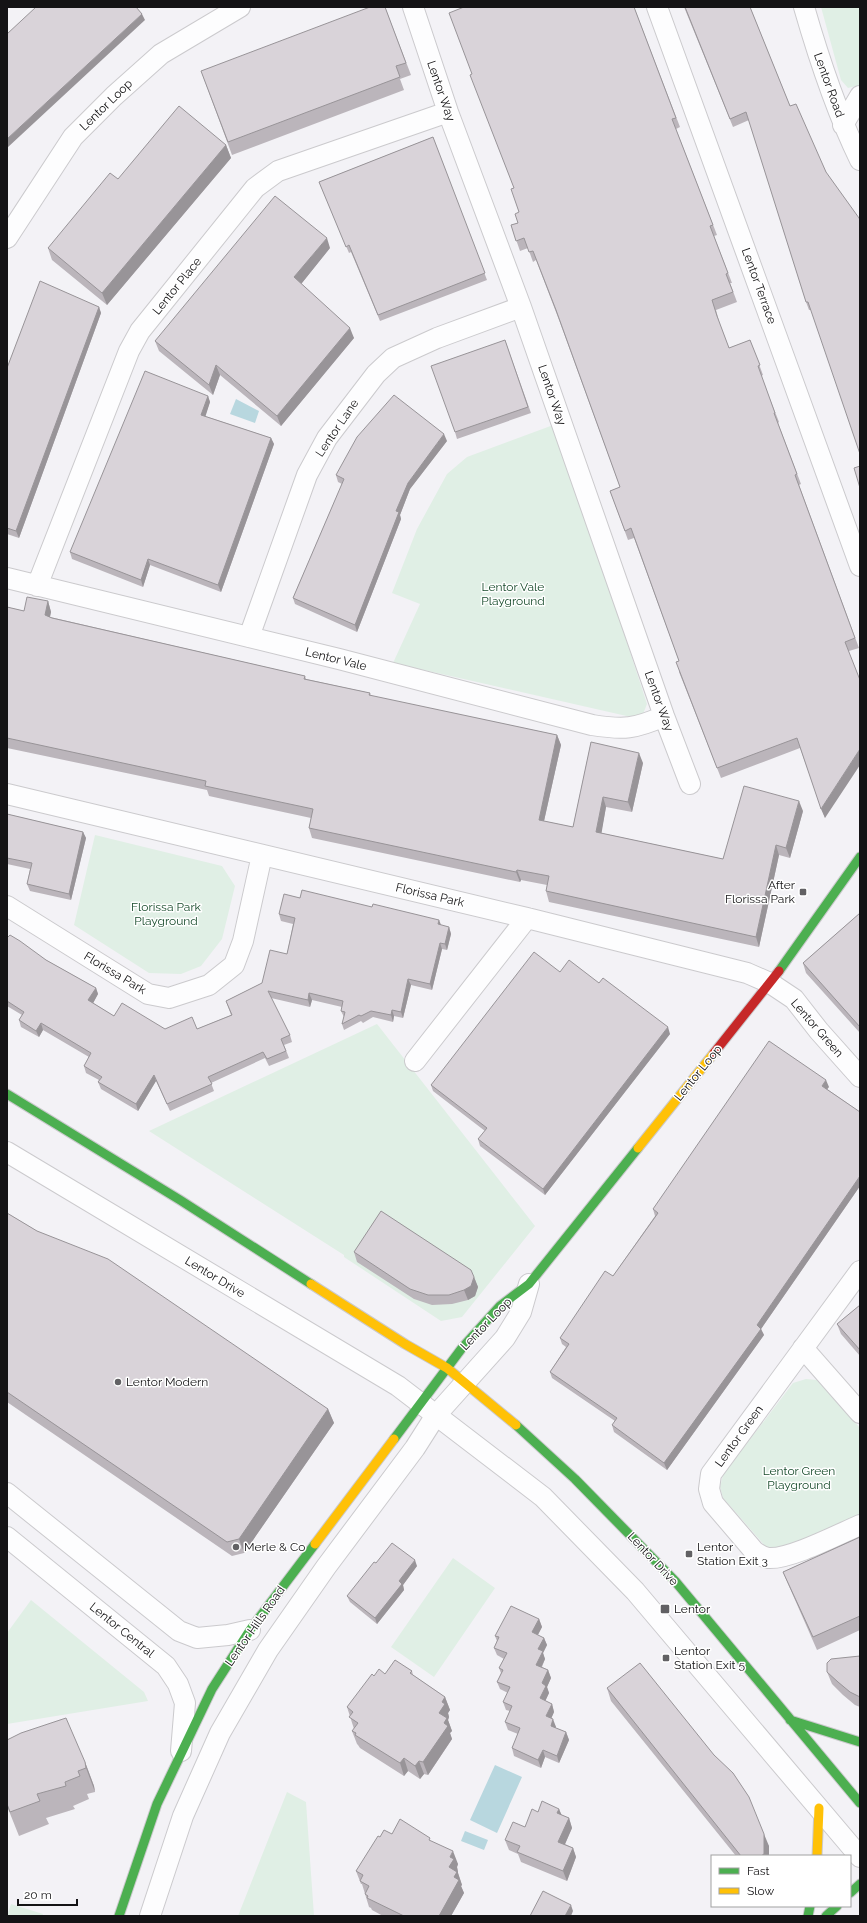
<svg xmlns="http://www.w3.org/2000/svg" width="867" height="1923" font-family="Raleway,sans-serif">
  <rect width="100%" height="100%" fill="#f3f2f6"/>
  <path fill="#e0efe5" d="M821 7H860V85L848 88 841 80Z
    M556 424 647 704 643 714 631 717 393 663 420 604 392 593 417 529 447 474 467 457Z
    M95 835 222 866 235 886 222 939 201 966 181 974 149 973 74 925Z
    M377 1024 535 1226 462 1317 441 1321 344 1257V1255L149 1131Z
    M806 1379 817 1380 860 1428V1517L778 1550 766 1547 723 1498 720 1487 723 1475 793 1383Z
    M453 1558 495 1588 434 1677 391 1647Z
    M31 1600 144 1692 148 1701 7 1724V1633Z
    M287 1792 306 1802 314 1916H238Z
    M11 1904 43 1914 42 1916H7Z"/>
  <path fill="#b8d7df" d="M236 399 259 411 255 423 230 414Z
    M495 1765 522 1777 497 1833 470 1820Z
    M465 1831 488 1840 484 1850 461 1841Z"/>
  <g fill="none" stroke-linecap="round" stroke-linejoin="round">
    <defs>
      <path id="street" d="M413 7 448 112 521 307 664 716 690 784
        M657 7 860 566
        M804 7C819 59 836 111 860 160
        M843 125 860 96
        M7 238 73 137 114 96 161 54 240 7
        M7 578 339 659 592 725C624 730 635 729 664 716
        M37 586 129 351 140 331 255 188 278 171 448 112
        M249 637 307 475 327 438 376 374 393 358 437 338 521 307
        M7 794 527 918 747 973 770 983 794 999 819 1031 860 1077
        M7 906 148 994 169 998 209 985 234 965 243 941 262 855
        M415 1061 527 918
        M7 1152 398 1386 543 1497 635 1591 860 1857
        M860 1271 711 1474 709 1489 713 1503 754 1551C758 1554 763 1557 768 1558 789 1560 839 1534 860 1525
        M803 1348 860 1413
        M7 1493 179 1631 197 1638 228 1635 250 1630
        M7 1537 166 1666 178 1684 185 1703 181 1751
        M150 1916 183 1816 220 1733 268 1650 326 1567 415 1448 436 1415 505 1338 521 1312 529 1284"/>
      <path id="fast" d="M779 971 860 857
        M7 1094 180 1200 311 1284
        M516 1425 575 1479 675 1581 860 1803
        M394 1439 462 1348 500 1306 529 1284 638 1148
        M790 1720 860 1742
        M850 1893 860 1884
        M119 1916 157 1804 212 1689 250 1630 315 1544
        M808 1916 810 1906
        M826 1916 837 1906"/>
      <path id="slow" d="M638 1148 714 1053
        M311 1284 405 1344 447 1368 516 1425
        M315 1544 394 1439
        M817 1856 819 1808"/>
      <path id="jam" d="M714 1053 779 971"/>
    </defs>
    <use href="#street" stroke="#cbcacd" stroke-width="22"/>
    <use href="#fast" stroke="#cbcacd" stroke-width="11"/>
    <use href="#slow" stroke="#cbcacd" stroke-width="11"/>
    <use href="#jam" stroke="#cbcacd" stroke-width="11"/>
    <use href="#street" stroke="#fdfdfe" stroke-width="20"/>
    <use href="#fast" stroke="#4caf50" stroke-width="9"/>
    <use href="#slow" stroke="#ffc107" stroke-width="9"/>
    <use href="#jam" stroke="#c62828" stroke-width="9"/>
  </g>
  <path fill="#bbb5bb" d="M385 7 411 75 400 79 404 90 232 155 201 71Z
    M634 7 680 127 676 129 717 235 714 236 732 283H730L737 302 716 310 720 325 729 348 750 340 763 375 761 376 779 422 778 423 801 484 799 485 859 648 849 651 825 818 800 748 721 778 679 672V661L634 538 628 540 610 491 620 487 559 320 536 260 533 262 528 248 520 251 511 225 518 223 519 212 514 188 472 74Z
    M684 7H750L790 106 826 172 811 310H809L806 302 749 120 733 127Z
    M433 137 487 280 380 321 351 252 349 253 319 182Z
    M226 145 231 158 107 305 52 260 48 248 118 179Z
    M330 248 301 284 354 338 281 426 220 375 213 395 159 351 155 341Z
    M99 307 101 313 19 538 7 534V368Z
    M505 340 531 413 457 439 455 432Z
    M208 396 210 402 205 416 271 438 274 444 221 592 150 565 143 587 72 559 70 552Z
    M447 441 410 489 400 515 401 519 357 632 295 604 293 598 342 484 338 482 336 475Z
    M48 601 51 612 50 617 305 676 306 679 370 693 371 696 557 735 561 745 544 821 573 827 591 742 643 763 632 812 606 807 601 833 723 859 803 811 790 858 779 855 759 947 549 902 546 891 547 885 521 880 520 882 312 838 309 828 311 818 209 796 207 790 7 748V607L24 611Z
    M7 814 83 832 86 838 71 900 30 891 27 884 30 869 7 864Z
    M300 898 449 927 451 934 447 950 442 949 432 990 411 985 403 1018 394 1016 393 1022 373 1017 363 1023 361 1021 344 1030 342 1024 344 1017 341 1011 342 1007 312 1000 310 1007 271 998 290 1035 292 1042 284 1045 289 1058 269 1066 265 1058 211 1083 214 1091 170 1111 156 1081 138 1111 101 1089 98 1082 99 1080 86 1073 84 1066 89 1057 43 1030 39 1037 21 1027 19 1020 22 1015 7 1006V936L46 960 96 988 98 994 93 1003 114 1016 165 1029H197L231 1015 226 1001 262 983 287 954 293 924 281 921 279 914Z
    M860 913V1033L806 973 803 963Z
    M560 972 599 983 670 1034 545 1195 480 1146 478 1139 485 1131 433 1091 431 1085Z
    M829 1087 827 1089 860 1112V1186L761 1329 764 1335 667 1470 614 1432 612 1425 615 1421 552 1378 550 1372 566 1347 562 1344 560 1338 613 1276 655 1216 653 1209Z
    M7 1213 328 1409 334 1423 244 1553 232 1556 7 1402Z
    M354 1252 474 1277 478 1287 475 1296 468 1300 452 1304 432 1305 414 1299 357 1262Z
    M860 1305V1356L841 1334 837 1324Z
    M860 1537V1630L817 1650 788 1584 783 1572Z
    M376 1563 417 1566 403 1585 404 1590 377 1624 350 1602 347 1596Z
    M539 1619 542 1627 538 1635 544 1638 547 1645 543 1653 545 1659 542 1667 548 1670 551 1678 547 1687 549 1693 545 1701 552 1704 554 1712 551 1718 556 1727V1728L566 1732 569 1740 559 1763 545 1757 541 1768 514 1756 512 1748 518 1734 508 1730 505 1722 510 1711 506 1710 503 1702 508 1693 500 1689 497 1682 501 1673 499 1668 504 1659 497 1655 494 1648 497 1641 495 1636Z
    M860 1656V1707L855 1705 843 1695 832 1684 827 1672Z
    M412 1671 413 1675 445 1697 450 1710 448 1713 449 1717 448 1720 452 1731 450 1733 452 1739 428 1775 424 1774 420 1779 408 1771 404 1776 360 1748 358 1745 357 1744 352 1731 354 1729 347 1707 374 1676 385 1674Z
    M607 1688 769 1846V1856H736L611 1701Z
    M7 1740 85 1762 94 1786 95 1792 87 1794 89 1799 73 1806 75 1809 46 1818 49 1824 19 1836 7 1806Z
    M559 1809 561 1815 569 1818 572 1828 565 1844 573 1848 576 1857 567 1881 521 1862 518 1854 509 1850 505 1840 525 1827 538 1812Z
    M392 1834 430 1841 458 1864 457 1867 458 1872V1873L462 1885 461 1886 464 1893 451 1916H383L372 1910 371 1908 369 1907 362 1884H361L356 1871 380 1837Z"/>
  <path fill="#989498" d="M142 14 145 20 7 148V139Z
    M226 145 231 158 107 305 102 293Z
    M327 238 330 248 298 288 294 277Z
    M99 307 101 313 19 538 16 531Z
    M350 328 354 338 281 426 277 416Z
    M216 365 220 375 213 395 209 385Z
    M208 396 210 402 204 421 201 415Z
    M444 434 447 441 410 489 400 515 401 519 357 632 355 625 396 511 408 483Z
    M271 438 274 444 221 592 218 585Z
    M148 559 150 565 143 587 141 580Z
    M48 601 51 612 48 625 45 615Z
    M557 735 561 745 542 830 539 820Z
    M860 749V765L825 818 821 809Z
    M639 753 643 763 632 812 628 802Z
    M603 797 606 807 600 842 596 832Z
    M799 801 803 811 790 858 786 848Z
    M83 832 86 838 71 900 69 894Z
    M776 845 779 855 759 947 756 937Z
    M517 870 521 880 520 882 516 872Z
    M439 920 442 927 438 924Z
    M449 927 451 934 447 950 445 944Z
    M440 943 442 949 432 990 430 984Z
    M408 979 411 985 403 1018 401 1012Z
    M96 988 98 994 91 1007 88 1000Z
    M309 993 312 1000 310 1007 308 1000Z
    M392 1010 394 1016 393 1022 391 1015Z
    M41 1023 43 1030 39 1037 36 1031Z
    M668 1027 670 1034 545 1195 543 1189Z
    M154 1075 156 1081 138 1111 136 1104Z
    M826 1080 829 1087 824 1093 822 1086Z
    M860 1176V1186L761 1329 764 1335 667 1470 664 1463 757 1325Z
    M474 1277 478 1287 475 1296 468 1300 464 1290Z
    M328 1409 334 1423 244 1553 239 1539Z
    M415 1560 417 1566 403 1585 404 1590 377 1624 375 1618 399 1581Z
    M539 1619 542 1627 535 1640 532 1632Z
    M544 1638 547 1645 543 1653 545 1659 539 1672 536 1665 538 1649Z
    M548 1670 551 1678 547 1687 549 1693 543 1706 540 1698 542 1683Z
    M445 1697 450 1710 448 1713 449 1717 448 1720 452 1731 450 1733 452 1739 428 1775 423 1762 439 1713 442 1702Z
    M552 1704 554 1712 549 1724 546 1716Z
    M553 1719 556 1727 553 1733 551 1726Z
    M566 1732 569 1740 559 1763 557 1756Z
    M543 1750 545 1757 541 1768 538 1760Z
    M404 1758 408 1771 404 1776 400 1763Z
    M419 1761 424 1774 420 1779 415 1766Z
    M85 1762 94 1786 95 1792 86 1768Z
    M559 1809 563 1818 557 1813Z
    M569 1818 572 1828 562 1851 558 1842Z
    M764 1834 769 1846V1856H761Z
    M573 1848 576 1857 567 1881 563 1871Z
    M453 1851 458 1864 457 1867 458 1872V1873L462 1885 461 1886 464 1893 451 1916H439L449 1867 450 1857Z
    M571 1905 573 1911 571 1916H565Z"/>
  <path fill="#d9d3d9" stroke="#989498" d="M36 7H136L142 14 7 139V34Z
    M370 7H385L406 63 396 66 400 77 228 142 201 71Z
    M464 7H634L676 118 672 119 713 225 710 226 728 273 726 274 733 292 712 300 717 316 729 348 750 340 760 365 758 366 775 413H774L797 474 795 475 855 638 845 642 860 680V749L821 809 797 738 717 768 676 662 679 661 631 528 625 531 610 491 620 487 556 310 533 251 529 252 524 238 516 241 511 225 518 223 515 214 519 212 511 189 514 188 470 75 472 74 449 13Z
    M685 7H750L790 106 796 104 826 172 859 218 860 220V454L808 302H806L746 112 730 119Z
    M179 106 226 145 102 293 48 248 110 173 118 179Z
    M433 137 485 273 378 315 349 245 346 247 319 182Z
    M275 196 327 238 294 277 350 328 277 416 216 365 209 385 155 341Z
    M40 281 99 307 16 531 7 528V368Z
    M505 340 528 407 455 432 431 366Z
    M145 371 208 396 201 415 271 438 218 585 148 559 141 580 70 552Z
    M394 395 444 434 408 483 396 511 399 512 355 625 293 598 344 479 336 475 357 437Z
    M860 466V488L854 468Z
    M27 597 48 601 45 615 52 618 305 676 304 679 370 693 369 695 557 735 539 820 573 827 591 742 639 753 628 802 603 797 596 832 723 859 744 786 799 801 786 848 776 845 756 937 546 891 549 876 517 870 516 872 309 828 313 809 205 786 206 781 7 738V607L24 611Z
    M7 814 83 832 69 894 27 884 32 863 7 858Z
    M302 890 372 907 373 904 439 920 438 924 449 927 445 944 440 943 430 984 408 979 401 1012 392 1010 391 1015 371 1011 361 1016 359 1015 342 1024 345 1012 341 1011 343 1001 309 993 308 1000 268 991 290 1035 281 1039 286 1051 267 1059 263 1052 208 1077 212 1084 167 1104 154 1075 136 1104 98 1082 102 1077 84 1066 91 1053 41 1023 36 1031 19 1020 24 1012 7 1001V936L8 937 10 935 20 941 46 960 96 988 88 1000 114 1016 122 1003 165 1029 192 1017 197 1029 232 1015 226 1001 262 983 270 950 287 954 295 918 279 914 284 894 300 898Z
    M860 913V1027L803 963Z
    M534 952 560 972 569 960 599 983 603 978 668 1027 543 1189 478 1139 487 1128 431 1085Z
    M769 1041 826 1080 822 1086 860 1112V1176L757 1325 761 1329 664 1463 612 1425 617 1418 550 1372 569 1344 560 1338 605 1271 613 1276 658 1213 653 1209Z
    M381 1211 471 1270 474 1277 471 1286 464 1290 449 1295H428L410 1289 354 1252Z
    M7 1213 37 1231 108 1259 328 1409 239 1539 227 1542 7 1392Z
    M860 1305V1350L837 1324Z
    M860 1537V1616L813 1637 783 1572Z
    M392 1543 415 1560 399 1581 402 1584 375 1618 347 1596 374 1562 376 1563Z
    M511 1606 539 1619 532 1632 544 1638 538 1649 543 1651 536 1665 548 1670 542 1683 546 1686 540 1698 552 1704 546 1716 553 1719 551 1726 566 1732 557 1756 543 1750 538 1760 512 1748 520 1728 505 1722 512 1706 503 1702 510 1687 497 1682 503 1670 499 1668 507 1653 494 1648 499 1637 495 1636Z
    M860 1656V1697L850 1692 838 1682 827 1672V1663L831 1659Z
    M395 1660 412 1671 410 1673 445 1697 442 1702 445 1704 439 1713 447 1718 444 1723 448 1726 423 1762 419 1761 415 1766 404 1758 400 1763 355 1735 356 1733 352 1731 358 1723 349 1717 353 1712 347 1707 372 1674 374 1676 379 1669 385 1674Z
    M640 1663 714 1755 733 1773 749 1797 764 1834V1854L761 1856H741L607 1688Z
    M66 1718 85 1762 86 1768 78 1771 80 1776 65 1782 66 1786 37 1794 40 1801 10 1812 7 1804V1740L21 1733Z
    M542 1801 559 1809 557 1813 569 1818 558 1842 573 1848 563 1871 517 1852 520 1846 505 1840 513 1822 525 1827 532 1809 538 1812Z
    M400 1819 430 1838 429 1840 453 1851 450 1857 454 1859 449 1867 457 1872 454 1877 459 1880 439 1916H404L367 1898 368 1896 365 1894 369 1886 360 1881 363 1875 356 1871 378 1836 380 1837 384 1830 392 1834Z
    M543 1891 571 1905 565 1916H530Z"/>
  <g fill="#626164" stroke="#fff" stroke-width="1.5">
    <rect x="799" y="888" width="8" height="8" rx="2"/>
    <circle cx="118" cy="1382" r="4"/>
    <circle cx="236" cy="1547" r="4"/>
    <rect x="685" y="1550" width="8" height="8" rx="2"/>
    <rect x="660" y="1604" width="10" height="10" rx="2"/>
    <rect x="662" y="1654" width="8" height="8" rx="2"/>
  </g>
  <g text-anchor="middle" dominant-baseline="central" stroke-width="3" stroke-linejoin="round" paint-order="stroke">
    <g font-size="12" fill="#141315" stroke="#fff">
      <text transform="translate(829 85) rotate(70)">Lentor Road</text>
      <text transform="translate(441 91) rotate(71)">Lentor Way</text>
      <text transform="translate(106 105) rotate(-44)">Lentor Loop</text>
      <text transform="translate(177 286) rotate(-51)">Lentor Place</text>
      <text transform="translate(759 286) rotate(70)">Lentor Terrace</text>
      <text transform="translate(552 395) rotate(71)">Lentor Way</text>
      <text transform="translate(337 428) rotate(-56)">Lentor Lane</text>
      <text transform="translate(336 659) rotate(14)">Lentor Vale</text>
      <text transform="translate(659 701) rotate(70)">Lentor Way</text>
      <text transform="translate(430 895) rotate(13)">Florissa Park</text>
      <text transform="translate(115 973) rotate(31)">Florissa Park</text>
      <text transform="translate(817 1028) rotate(49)">Lentor Green</text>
      <text transform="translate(698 1073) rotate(-51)">Lentor Loop</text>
      <text transform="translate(215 1277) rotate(31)">Lentor Drive</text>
      <text transform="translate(486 1324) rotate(-46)">Lentor Loop</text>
      <text transform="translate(739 1436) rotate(-54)">Lentor Green</text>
      <text transform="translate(653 1559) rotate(47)">Lentor Drive</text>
      <text transform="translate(255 1626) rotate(-55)">Lentor Hills Road</text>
      <text transform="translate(122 1630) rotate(39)">Lentor Central</text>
    </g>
    <g font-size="12" fill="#164a2a" stroke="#fff">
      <text x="513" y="587">Lentor Vale<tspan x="513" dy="14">Playground</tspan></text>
      <text x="166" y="907">Florissa Park<tspan x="166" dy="14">Playground</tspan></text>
      <text x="799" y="1471">Lentor Green<tspan x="799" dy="14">Playground</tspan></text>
    </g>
    <g font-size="12" fill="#141315" stroke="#fff" text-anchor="start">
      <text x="795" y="885" text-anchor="end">After<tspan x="795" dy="14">Florissa Park</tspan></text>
      <text x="126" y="1382">Lentor Modern</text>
      <text x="244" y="1547">Merle &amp; Co</text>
      <text x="697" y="1547">Lentor<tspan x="697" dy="14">Station Exit 3</tspan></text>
      <text x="674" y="1609">Lentor</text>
      <text x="674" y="1651">Lentor<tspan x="674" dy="14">Station Exit 5</tspan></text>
    </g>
  </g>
  <rect width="867" height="1923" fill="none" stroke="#141315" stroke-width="16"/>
  <rect x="711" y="1855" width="140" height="52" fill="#ffffff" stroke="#a1a1a1"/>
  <rect x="719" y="1868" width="20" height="6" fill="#4caf50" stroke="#a1a1a1"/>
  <text x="747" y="1875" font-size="12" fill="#141315">Fast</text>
  <rect x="719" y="1888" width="20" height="6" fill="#ffc107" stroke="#a1a1a1"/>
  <text x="747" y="1895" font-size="12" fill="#141315">Slow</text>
  <path d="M18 1899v6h59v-6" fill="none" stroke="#141315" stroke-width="2"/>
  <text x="24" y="1899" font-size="12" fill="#141315" stroke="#ffffff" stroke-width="3" paint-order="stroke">20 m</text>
</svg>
